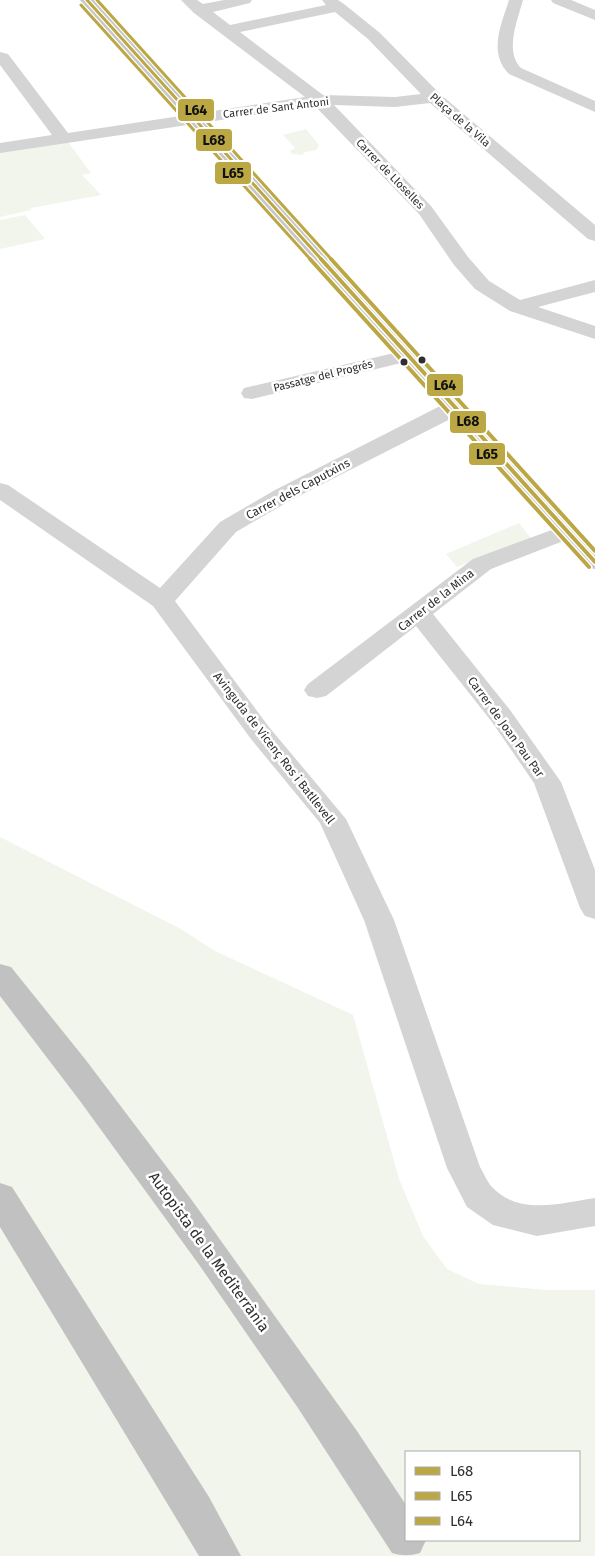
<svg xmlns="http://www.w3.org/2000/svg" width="595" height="1556" font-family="'Fira Sans',sans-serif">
  <rect width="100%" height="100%" fill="#fff"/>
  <path fill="#f1f5ec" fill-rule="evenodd" d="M306 129 319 145 316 150 305 152 302 155 292 154 290 151 295 148 283 135Z
    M68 142 91 173 82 175 101 195 31 208V210L0 217V152Z
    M25 215 45 239 0 249V220Z
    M519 523 531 538 457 567 446 554Z
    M0 837 179 928 215 951 353 1015 399 1179 423 1236 447 1269 479 1284 547 1290H595V1556H0ZM406 1452H579V1540H406Z"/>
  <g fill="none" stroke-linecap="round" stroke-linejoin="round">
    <path fill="#d4d4d4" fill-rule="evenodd" d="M181 0H197L203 4 224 0H252L250 3 213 12 230 25 326 5 322 0H338L344 4 380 33 440 94 595 225V241L588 239 430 103 395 107 334 105 431 206 468 257 489 281 520 300 595 280V292L538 307 595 326V339L510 311 475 289 454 265 419 214 315 106 0 153V143L52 135 0 65V52L8 54 68 133 305 97 194 13ZM335 12 368 39 421 94 395 97 323 95 240 32Z
      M509 0H523C518 19 504 51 521 68L595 101V112L509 74C488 53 501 25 509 0Z
      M551 0H571L595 10V20L553 3Z
      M394 353 401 355 404 359 401 363 252 399 244 398 241 393 244 388Z
      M456 401 464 402 467 407 464 412 291 500 236 532 175 601 269 727 346 819 394 920 480 1167C484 1173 487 1182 492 1187 519 1216 561 1203 595 1198V1226L537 1236 493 1225 467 1207 447 1168 364 920 320 823 251 739 153 606 0 500V483L8 485 160 588 220 522 275 490 448 402Z
      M568 524 576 526 580 531 576 536 491 569 433 614 510 710 561 782 595 870V919L585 916 580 908 534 783 492 722 416 626 326 696 317 698 308 696 304 690 308 684 473 559Z"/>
    <path fill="#c7c7c7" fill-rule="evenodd" d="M80 0H95L595 548V569L587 567Z"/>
    <path fill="#c1c1c1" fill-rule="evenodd" d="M0 964 11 967 85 1059 191 1199 357 1431 406 1505V1540H426L420 1553C410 1556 402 1556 392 1553L298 1408 200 1266 80 1101 0 996Z
      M0 1183 12 1187 209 1497 241 1556H199L0 1227Z"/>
    <defs>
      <path id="bus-1-far1" d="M87 0 322 260"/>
      <path id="bus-1" d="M321 259 595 562"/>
      <path id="bus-2-far1" d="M81 5 311 260"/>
      <path id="bus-2" d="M310 259 589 567"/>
      <path id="bus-3-far1" d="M97 0 332 260"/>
      <path id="bus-3" d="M331 259 595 551"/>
    </defs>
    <use href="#bus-1-far1" stroke="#fff" stroke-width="5.5"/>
    <use href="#bus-1" stroke="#fff" stroke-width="7"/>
    <use href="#bus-2-far1" stroke="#fff" stroke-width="5.5"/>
    <use href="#bus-2" stroke="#fff" stroke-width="7"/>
    <use href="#bus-3-far1" stroke="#fff" stroke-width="5.5"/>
    <use href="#bus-3" stroke="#fff" stroke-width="7"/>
    <use href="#bus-1-far1" stroke="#bca745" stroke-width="3"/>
    <use href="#bus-1" stroke="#bca745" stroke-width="4"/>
    <use href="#bus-2-far1" stroke="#bca745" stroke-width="3"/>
    <use href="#bus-2" stroke="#bca745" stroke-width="4"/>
    <use href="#bus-3-far1" stroke="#bca745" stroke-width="3"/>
    <use href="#bus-3" stroke="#bca745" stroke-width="4"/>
  </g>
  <g fill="#2f2f2f" stroke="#fff" stroke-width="2">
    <circle cx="422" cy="360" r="4.5"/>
    <circle cx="404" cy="362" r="4.5"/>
  </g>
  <g text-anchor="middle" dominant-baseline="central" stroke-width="5" stroke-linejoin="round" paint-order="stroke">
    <g font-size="11" fill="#2f2f2f" stroke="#fff">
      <text transform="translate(276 108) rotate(-7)">Carrer de Sant Antoni</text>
      <text transform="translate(460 120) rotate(41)">Plaça de la Vila</text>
      <text transform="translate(390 174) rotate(46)">Carrer de Lloselles</text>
      <text transform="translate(323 376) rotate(-14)">Passatge del Progrés</text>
    </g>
    <g font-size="12" fill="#2f2f2f" stroke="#fff">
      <text transform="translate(298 489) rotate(-28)">Carrer dels Caputxins</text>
      <text transform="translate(436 600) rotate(-38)">Carrer de la Mina</text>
      <text transform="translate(506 727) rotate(54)">Carrer de Joan Pau Par</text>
      <text transform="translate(274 748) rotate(52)">Avinguda de Vicenç Ros i Batllevell</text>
    </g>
    <g font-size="15" fill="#2f2f2f" stroke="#fff">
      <text transform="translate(209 1252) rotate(54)">Autopista de la Mediterrània</text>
    </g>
  </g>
  <g stroke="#fff" stroke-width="2">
    <rect x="177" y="98" width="38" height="24" rx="5" fill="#bca745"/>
    <rect x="195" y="128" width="38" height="24" rx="5" fill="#bca745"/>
    <rect x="214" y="161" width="38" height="24" rx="5" fill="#bca745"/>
    <rect x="426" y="373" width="38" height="24" rx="5" fill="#bca745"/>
    <rect x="449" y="410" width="38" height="24" rx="5" fill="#bca745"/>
    <rect x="468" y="442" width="38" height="24" rx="5" fill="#bca745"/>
  </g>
  <g font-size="14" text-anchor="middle" font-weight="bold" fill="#111">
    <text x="196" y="115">L64</text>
    <text x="214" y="145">L68</text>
    <text x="233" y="178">L65</text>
    <text x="445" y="390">L64</text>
    <text x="468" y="426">L68</text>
    <text x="487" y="459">L65</text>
  </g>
  <rect x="405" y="1451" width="175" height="90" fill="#ffffff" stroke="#acacac"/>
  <rect x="415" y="1467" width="25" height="8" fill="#bca745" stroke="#acacac"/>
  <text x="450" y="1476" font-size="15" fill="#2f2f2f">L68</text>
  <rect x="415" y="1492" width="25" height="8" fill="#bca745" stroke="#acacac"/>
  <text x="450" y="1501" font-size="15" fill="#2f2f2f">L65</text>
  <rect x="415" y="1517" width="25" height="8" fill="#bca745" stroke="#acacac"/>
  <text x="450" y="1526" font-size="15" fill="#2f2f2f">L64</text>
</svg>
